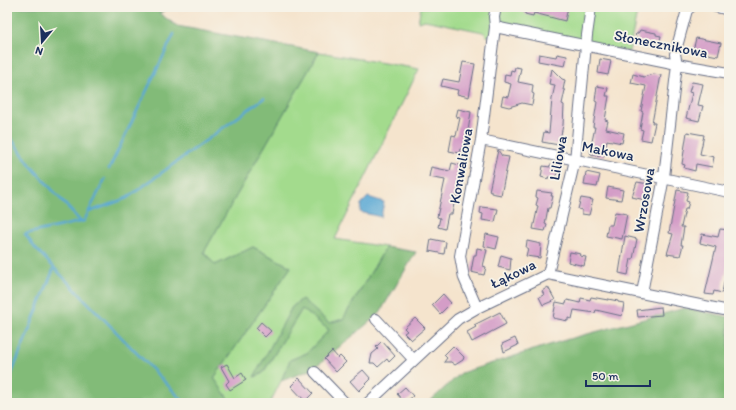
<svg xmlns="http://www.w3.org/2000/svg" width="736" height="410" font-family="Itim,sans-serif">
  <rect width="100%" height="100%" fill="#f7f3e8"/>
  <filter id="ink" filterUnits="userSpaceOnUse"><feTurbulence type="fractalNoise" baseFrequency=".025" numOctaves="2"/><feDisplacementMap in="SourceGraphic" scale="8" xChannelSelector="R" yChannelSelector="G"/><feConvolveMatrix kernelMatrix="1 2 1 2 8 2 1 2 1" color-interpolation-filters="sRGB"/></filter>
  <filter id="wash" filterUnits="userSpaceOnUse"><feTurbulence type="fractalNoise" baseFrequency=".012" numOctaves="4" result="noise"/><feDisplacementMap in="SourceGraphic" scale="16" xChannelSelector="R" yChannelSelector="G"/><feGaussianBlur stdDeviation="0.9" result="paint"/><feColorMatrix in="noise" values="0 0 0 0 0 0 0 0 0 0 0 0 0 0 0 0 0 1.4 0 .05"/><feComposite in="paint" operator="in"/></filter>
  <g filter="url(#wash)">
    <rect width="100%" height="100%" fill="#f5e4cd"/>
    <path fill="#a3db8d" stroke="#5f8576" d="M421 7H638L629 52 499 25 488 37 483 32 425 20 418 22Z
      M319 52 419 69 335 239 386 247 343 319 329 324 302 299 292 307 255 377 263 373 302 309 329 330 307 353 290 360 281 381 270 403H231L214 378 291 267 253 247 215 265 204 252Z"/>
    <path fill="#82bb78" stroke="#4e756b" d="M7 7H172L159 13 177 26 319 52 204 252 215 265 253 247 291 267 214 378 231 403H7Z
      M386 247 416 252 379 314 313 369 281 381 290 360 307 353 329 330 302 309 263 373 254 377 292 307 302 299 329 323 343 319Z
      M685 308 729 317V403H428L461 373 565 340Z"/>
    <path fill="#5aa8d4" stroke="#3a6c99" d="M368 197 384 202 381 217 360 212 361 204Z"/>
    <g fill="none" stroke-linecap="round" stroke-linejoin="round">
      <path stroke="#5aa8d4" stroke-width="2.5" d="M7 133 32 167 80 221
        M109 169 174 34
        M105 179 84 221 25 234 35 248 185 403
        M89 212 127 198 264 98
        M7 385 54 268"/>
    </g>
    <g id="blocks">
      <path fill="#d49dc7" d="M519 7H568L565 21 534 13 533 16 525 14V12L518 10Z
        M640 30 656 33V35L661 36 659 44 654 43 653 44 637 41 638 38 635 35 639 32Z
        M696 38 721 43 718 56 693 51Z
        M539 54 556 57 557 54 567 56 565 66 538 61Z
        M600 59 611 61 608 75 598 73Z
        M463 62 475 64 469 97 457 94 458 90 441 86 443 79 459 82Z
        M515 67 521 68 518 82 533 85 532 93 534 94 532 105 522 103 509 107 501 105 503 96 508 97 511 84 504 82 505 74 510 75 511 70 514 71Z
        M552 69 562 79 565 80 563 90H565L562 104 564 105 563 125 559 145 542 142 544 132 549 133 552 99 555 85 549 84Z
        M633 74 644 77 653 74 661 75 652 123H655L651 141 641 139 643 130 640 129 643 112 641 111 646 86 631 83Z
        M692 82 703 84 698 105 703 106 699 121 686 118 692 93 689 92Z
        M597 86 608 88 606 96H609L605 120 608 121 606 129 624 133 622 143 607 140 604 157 591 154 590 151 595 127H593L597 102 595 101Z
        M458 109 471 112 465 150 460 149 459 153 449 151 452 135 456 136 460 118 456 117Z
        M687 132 704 135 700 154 714 157 712 167 696 164 695 171 684 168 685 165 682 164Z
        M498 150 502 156 509 157 501 195 491 193V191H489Z
        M452 163 463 166 455 205 454 204 452 214H448L445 229 438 227 440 218 437 217 445 180 429 177 431 167 450 171Z
        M550 165 558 167 556 178 548 177V179L541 177 543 166 550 167Z
        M586 172 600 175 597 187 584 185Z
        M637 182 649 184 645 200 632 197Z
        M608 187 623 190 621 200 606 198Z
        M677 190 688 192 686 201 689 202 687 209H685L681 227H684L681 245H683L680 256 667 254 673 234 669 233Z
        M537 191 552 193 551 196H553L550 208H548L545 224 547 225 545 231 533 229 538 206 536 205 538 198 536 197Z
        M581 198 593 200 589 215 582 214V210L578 209Z
        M481 207 498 209 495 222 482 220 483 214 480 213Z
        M615 212 627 214 622 239 606 236 608 225H612Z
        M720 229 729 230V258L722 293 714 291 713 295 705 294 716 247 700 243 702 234 718 237Z
        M486 234 499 237 496 249 484 246Z
        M625 236 637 239 633 259H631L628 275 619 273Z
        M431 239 446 242 444 254 429 251Z
        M527 241 541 244 540 258 526 256 528 248H526Z
        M477 248 487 250 483 266 486 267 484 275 471 272 474 255H476Z
        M570 252 581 254 580 256 586 257 584 266 568 262Z
        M501 255 511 258 510 270 498 267Z
        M548 287 555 300 543 305 539 297 544 295 542 291Z
        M443 294 451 303 440 314 432 305Z
        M591 297 608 300V299L618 301V302L624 303 622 316 596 310 595 313 574 310 572 319 568 318V321L553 318 556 302 566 304 567 300 580 303 581 298 590 300Z
        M661 307 662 315 638 317 637 310Z
        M500 312 506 324 472 342 467 332 476 327 474 325Z
        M415 318 425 328 411 340 404 333 407 331 404 328Z
        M261 322 271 331 265 337 256 328Z
        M515 338 518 345 504 352 502 344Z
        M382 341 395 356 389 362 387 359 378 367 374 363H370L372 354 378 349 376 347Z
        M453 346 464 357 463 360 455 365 451 362H444L447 358 444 355Z
        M332 351 338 358 340 356 346 362 336 372 324 359Z
        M227 364 235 378 242 373 246 380 230 390 226 384 229 381 221 367Z
        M363 370 371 379 359 391 350 381Z
        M299 378 313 393 305 401 291 386Z
        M405 387 413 396 405 403 397 394Z"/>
    </g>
  </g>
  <g filter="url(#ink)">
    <use href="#blocks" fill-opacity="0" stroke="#676e85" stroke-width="1"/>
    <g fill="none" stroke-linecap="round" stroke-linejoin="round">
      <defs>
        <path id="minor" d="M716 7 729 10
          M495 27 677 64 729 73
          M481 140 729 192
          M548 274 575 160 587 35 591 7
          M642 293 664 177 677 64 675 54 687 10 691 7
          M477 308 464 278 460 256 481 140 495 27 494 17 496 7
          M376 319 414 360
          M315 372 345 403
          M368 403 458 319 477 308 548 274 729 311"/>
      </defs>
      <use href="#minor" stroke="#676e85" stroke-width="12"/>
      <use href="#minor" stroke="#fff" stroke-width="10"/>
    </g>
  </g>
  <g text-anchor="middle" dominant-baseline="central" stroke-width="3.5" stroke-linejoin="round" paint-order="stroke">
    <g font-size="15" fill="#1b2f5e" stroke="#f7f3e8">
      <text transform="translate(661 44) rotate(11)">Słonecznikowa</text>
      <text transform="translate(608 151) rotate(11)">Makowa</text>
      <text transform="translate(558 158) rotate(-80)">Liliowa</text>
      <text transform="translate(461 166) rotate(-80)">Konwaliowa</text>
      <text transform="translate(644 200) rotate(-80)">Wrzosowa</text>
      <text transform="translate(513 274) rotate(-26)">Łąkowa</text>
    </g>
  </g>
  <rect width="736" height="410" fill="none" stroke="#f7f3e8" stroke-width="24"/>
  <g transform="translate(42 42) rotate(198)" stroke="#f7f3e8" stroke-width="3" paint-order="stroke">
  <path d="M0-3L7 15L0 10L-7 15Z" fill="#1b2f5e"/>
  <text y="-6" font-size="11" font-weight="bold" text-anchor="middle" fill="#1b2f5e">N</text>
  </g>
  <path d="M586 380v6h64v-6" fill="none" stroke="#1b2f5e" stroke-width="2"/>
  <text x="592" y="380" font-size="12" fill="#1b2f5e" stroke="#f7f3e8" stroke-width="3" paint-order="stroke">50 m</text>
</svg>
